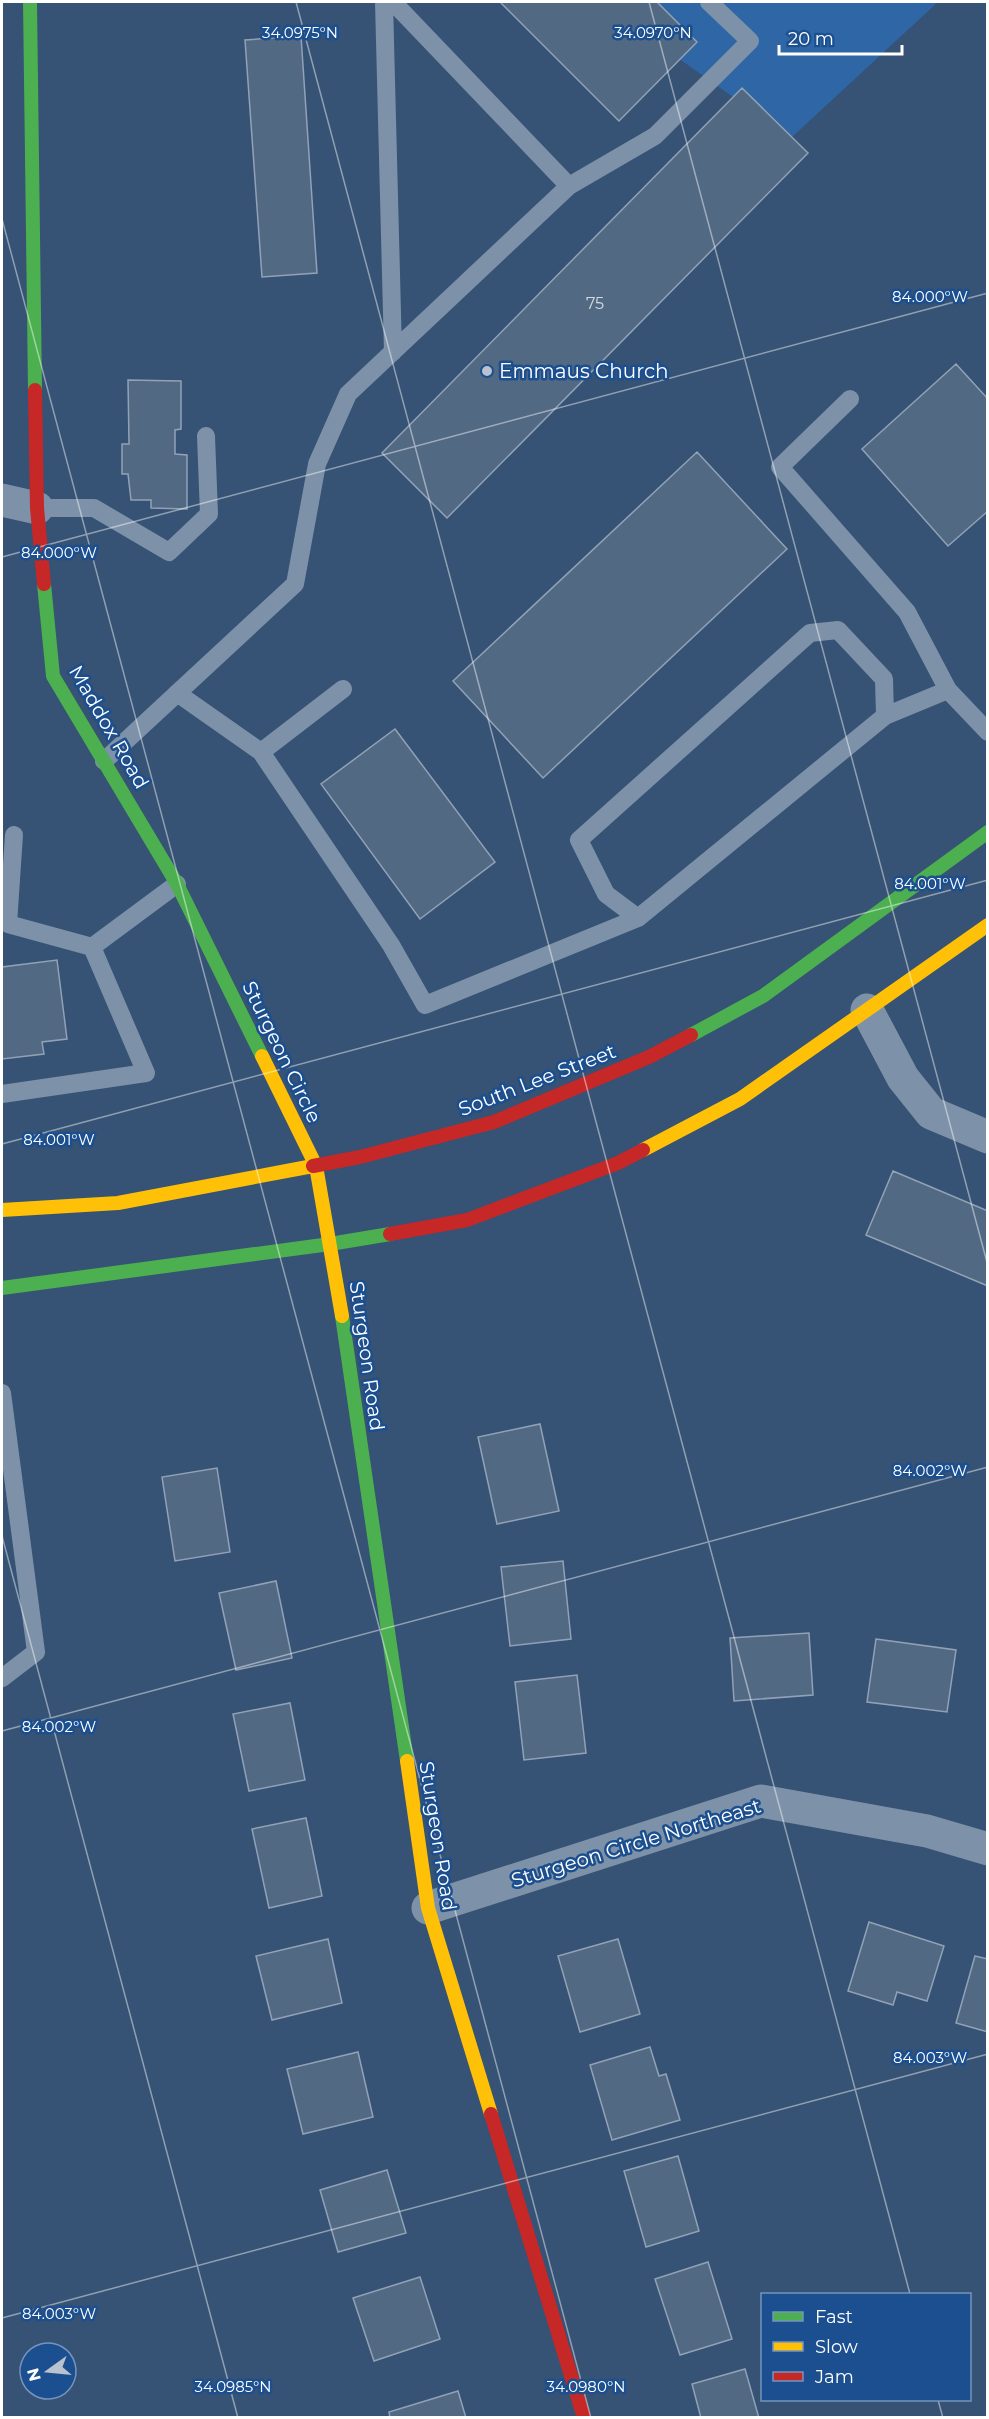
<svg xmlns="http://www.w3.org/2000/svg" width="989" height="2419" font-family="Montserrat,sans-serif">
  <rect width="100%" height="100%" fill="#365274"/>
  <path fill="#2f66a5" d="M599 2H938L791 138Z"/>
  <path fill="#526984" stroke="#92a2b6" stroke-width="1.5" d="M500 2H657L697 42 619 121Z
    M301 36 317 273 262 277 245 40Z
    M742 88 808 153 447 518 382 453Z
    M956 364 988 399V511L948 546 862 449Z
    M128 380 181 381V429L175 430V454L187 455V509L151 508V500H131L128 474H122V444H129Z
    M697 452 787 549 543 778 453 681Z
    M395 729 495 862 420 919 321 784Z
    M57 960 67 1039 42 1042 44 1054 2 1059V967Z
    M893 1171 988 1211V1286L866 1235Z
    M540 1424 559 1511 497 1524 478 1437Z
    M217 1468 230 1552 175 1561 162 1477Z
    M563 1561 571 1639 510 1646 501 1567Z
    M276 1581 292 1658 236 1670 219 1593Z
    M809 1633 813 1695 734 1701 730 1638Z
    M876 1639 956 1650 947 1712 867 1702Z
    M577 1675 586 1753 524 1760 515 1682Z
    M290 1703 305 1780 249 1791 233 1714Z
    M306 1818 322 1896 269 1908 252 1829Z
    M869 1922 944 1946 927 2001 897 1992 893 2005 848 1991Z
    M328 1939 342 2003 272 2020 256 1956Z
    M618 1939 640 2014 580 2032 558 1956Z
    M975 1956 988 1959V2032L956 2023Z
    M650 2047 659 2076 666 2074 680 2120 612 2140 590 2065Z
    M358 2052 373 2117 303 2134 287 2069Z
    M678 2156 699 2231 646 2247 624 2171Z
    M387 2170 406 2233 338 2252 320 2190Z
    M708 2262 732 2339 680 2355 655 2279Z
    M420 2277 440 2339 374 2361 353 2298Z
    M745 2369 759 2418H701L692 2384Z
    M458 2391 466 2418H390L389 2412Z"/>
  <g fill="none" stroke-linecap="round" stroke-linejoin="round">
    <path stroke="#7d92a8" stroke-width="18" d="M384 2 393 352
      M393 2 569 186
      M850 399 780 467 907 612 948 690
      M37 508H94L169 552 209 514 206 436
      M177 693 261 752 343 689
      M885 716 948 690 988 732
      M261 752 391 945 425 1005 638 918 885 716 884 679 838 630 810 633 579 840 606 894 638 918
      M104 761 295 584 317 464 348 394 569 186 655 136 750 41 709 2
      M14 835 8 924 92 947
      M2 1094 146 1073 92 947 177 884
      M2 1393 36 1652 2 1678"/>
    <path stroke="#7d92a8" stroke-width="33" d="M2 500 37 508
      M867 1010 903 1078 931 1113 988 1137
      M428 1908 761 1801 927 1831 988 1849"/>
    <path stroke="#4caf50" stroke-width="14" d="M30 2 35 390
      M44 584 53 676 177 884 262 1056
      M691 1035 763 996 988 832
      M2 1288 330 1244 390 1234
      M342 1316 407 1761"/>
    <path stroke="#ffc107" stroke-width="14" d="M262 1056 316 1166 342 1316
      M643 1150 740 1099 988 925
      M2 1210 118 1203 313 1166
      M407 1761 428 1908 491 2114"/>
    <path stroke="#c62828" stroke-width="14" d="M35 390 37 508 44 584
      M313 1166 360 1157 494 1122 649 1057 691 1035
      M390 1234 467 1220 618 1163 643 1150
      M491 2114 584 2418"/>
  </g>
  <path fill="none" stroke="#fff" stroke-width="1.5" stroke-opacity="0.45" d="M296 2 910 2294M649 2 988 1266M2 219 591 2418M2 557 988 293M2 1144 988 880M2 1536 238 2418M2 1731 988 1467M2 2318 988 2054M938 2400 943 2418"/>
  <circle fill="#b9c2ce" stroke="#1b4f8f" stroke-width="2" cx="487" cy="371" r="6"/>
  <g text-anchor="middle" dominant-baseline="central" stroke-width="5" stroke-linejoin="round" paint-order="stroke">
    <g font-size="16" fill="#d4dae0">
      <text x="595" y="303">75</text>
    </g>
    <g font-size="20" fill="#fff" stroke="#1b4f8f" text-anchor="start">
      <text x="499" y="371">Emmaus Church</text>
    </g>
    <g font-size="20" fill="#fff" stroke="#1b4f8f">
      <text transform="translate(109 727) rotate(60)">Maddox Road</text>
      <text transform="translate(282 1052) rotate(64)">Sturgeon Circle</text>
      <text transform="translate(537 1080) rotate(-21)">South Lee Street</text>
      <text transform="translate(367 1356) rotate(82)">Sturgeon Road</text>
      <text transform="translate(438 1836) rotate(81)">Sturgeon Road</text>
      <text transform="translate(636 1843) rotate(-17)">Sturgeon Circle Northeast</text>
    </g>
  </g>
  <g font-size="15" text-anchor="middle" fill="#fff" stroke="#1b4f8f" stroke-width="5" stroke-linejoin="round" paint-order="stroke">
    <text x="300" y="38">34.0975°N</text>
    <text x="653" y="38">34.0970°N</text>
    <text x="930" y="302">84.000°W</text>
    <text x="59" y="558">84.000°W</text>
    <text x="930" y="889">84.001°W</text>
    <text x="59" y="1145">84.001°W</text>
    <text x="930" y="1476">84.002°W</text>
    <text x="59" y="1732">84.002°W</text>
    <text x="930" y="2063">84.003°W</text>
    <text x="59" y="2319">84.003°W</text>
    <text x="233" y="2392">34.0985°N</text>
    <text x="586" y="2392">34.0980°N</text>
  </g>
  <rect width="989" height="2419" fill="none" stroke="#ffffff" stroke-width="6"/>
  <rect x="761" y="2293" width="210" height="108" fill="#1b4f8f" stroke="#7695bc" stroke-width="1.5"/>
  <rect x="773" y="2312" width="30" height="9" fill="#4caf50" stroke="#7695bc" stroke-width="1.5"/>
  <text x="815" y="2323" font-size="18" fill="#ffffff">Fast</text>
  <rect x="773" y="2342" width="30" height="9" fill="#ffc107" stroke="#7695bc" stroke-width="1.5"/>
  <text x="815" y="2353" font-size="18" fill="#ffffff">Slow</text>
  <rect x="773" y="2372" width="30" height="9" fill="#c62828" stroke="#7695bc" stroke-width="1.5"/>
  <text x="815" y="2383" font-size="18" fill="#ffffff">Jam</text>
  <g transform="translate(48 2371) rotate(255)"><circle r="28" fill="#1b4f8f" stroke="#7695bc" stroke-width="1.5"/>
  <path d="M0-4.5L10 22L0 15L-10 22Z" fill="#b9c2ce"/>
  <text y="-9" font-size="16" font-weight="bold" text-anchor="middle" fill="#ffffff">N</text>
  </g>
  <path d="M779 45v9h123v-9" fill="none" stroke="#ffffff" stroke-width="3"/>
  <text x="788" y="45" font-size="18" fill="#ffffff" stroke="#1b4f8f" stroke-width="4.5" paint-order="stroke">20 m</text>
</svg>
